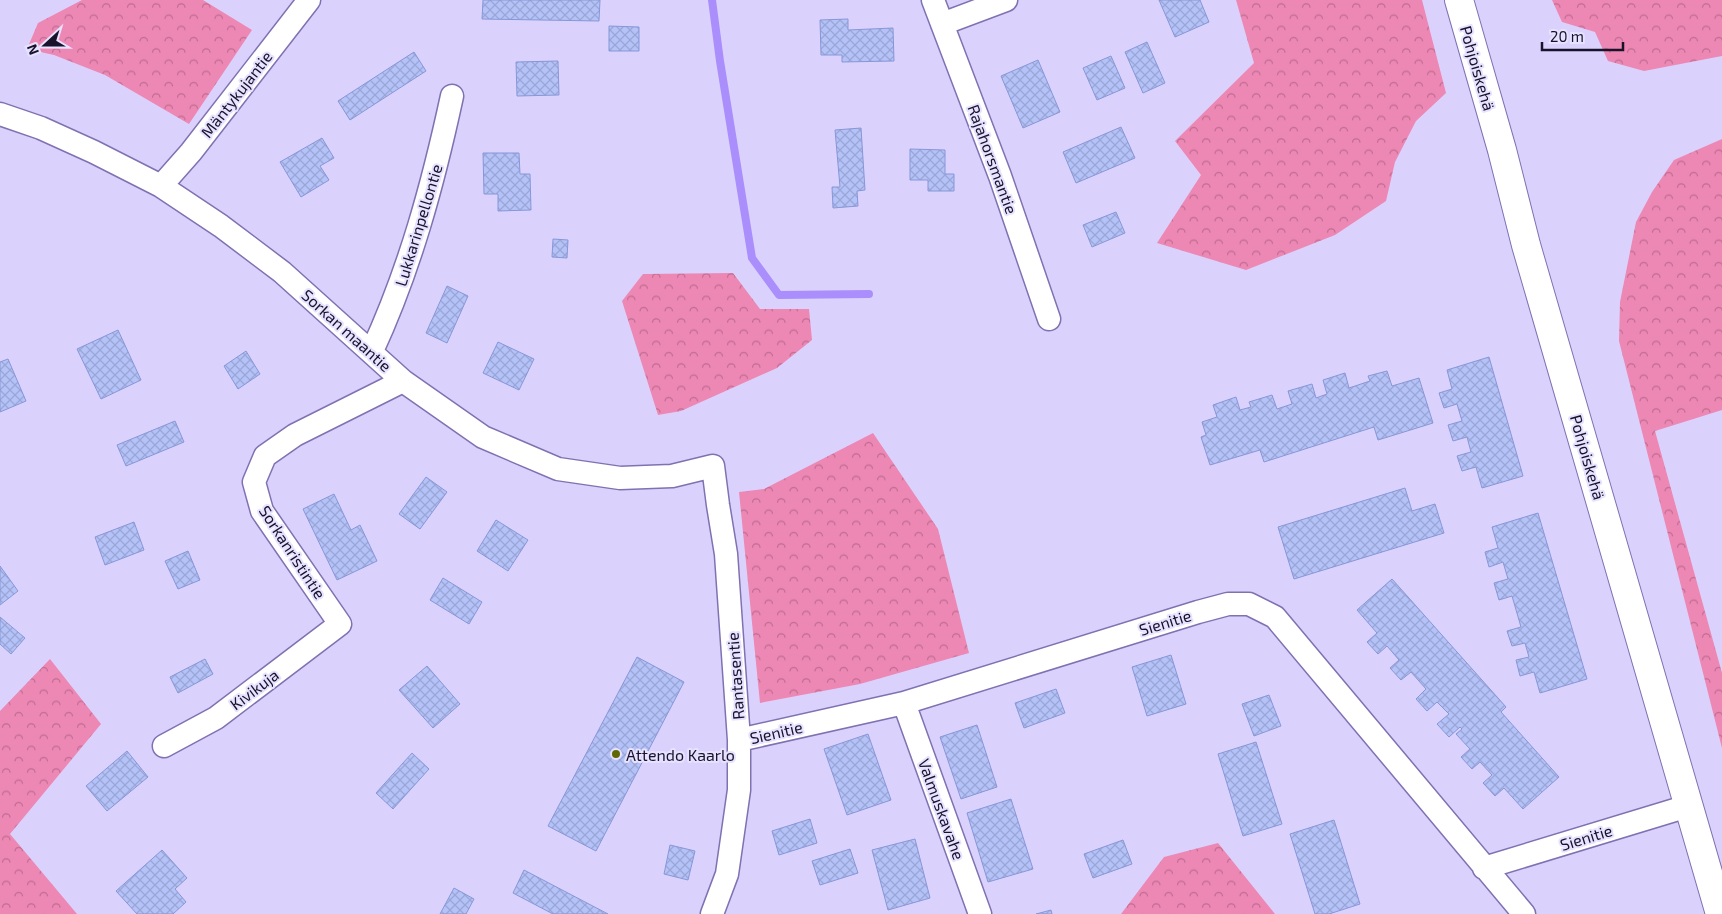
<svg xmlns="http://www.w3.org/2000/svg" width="1722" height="914" font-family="'Exo 2',sans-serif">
  <defs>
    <pattern id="forest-crowns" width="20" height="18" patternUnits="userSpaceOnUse" patternTransform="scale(1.25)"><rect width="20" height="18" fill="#ed87b3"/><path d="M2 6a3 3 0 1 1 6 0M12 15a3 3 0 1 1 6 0" fill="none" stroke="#bf6d92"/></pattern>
    <pattern id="building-cross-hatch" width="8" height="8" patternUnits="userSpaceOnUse" patternTransform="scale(1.25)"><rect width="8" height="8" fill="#b4c2f8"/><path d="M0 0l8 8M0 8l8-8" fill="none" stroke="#9aa6d5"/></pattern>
  </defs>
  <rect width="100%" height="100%" fill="#dad2fd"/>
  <path fill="url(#forest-crowns)" d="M82 0H203L252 30 189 124 105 75 54 55 27 49 38 23Z
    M1236 0H1422L1446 93 1416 121 1395 162 1386 201 1335 235 1246 270 1157 243 1201 175 1175 141 1254 63Z
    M1552 0H1722V56L1644 71 1608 61 1595 32 1562 22Z
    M1722 139V410L1655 431 1722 673V748L1619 341 1620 302 1636 222 1652 192 1674 160Z
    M733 273 760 309H809L812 340 777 368 681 411 658 415 622 301 643 274Z
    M873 433 938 529 969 653 860 684 760 703 739 492 764 489Z
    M50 659 101 724 10 834 77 914H0V711Z
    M1218 843 1275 914H1121L1164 857Z"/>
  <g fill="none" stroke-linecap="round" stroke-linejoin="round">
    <path stroke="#aa8efc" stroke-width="8" d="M712 0 720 61 752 258 779 295 869 294"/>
  </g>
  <path fill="url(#building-cross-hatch)" stroke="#8896d8" d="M483 0H600L599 21 482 19Z
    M1159 0H1200L1209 22 1175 37Z
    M848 19V30L893 28 894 61 842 62V55H821L820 20Z
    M609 26 639 27V51H609Z
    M1147 42 1165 83 1143 93 1125 52Z
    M414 52 426 71 350 120 338 101Z
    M1111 56 1125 88 1097 100 1083 68Z
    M1038 60 1060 112 1023 128 1001 76Z
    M558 61 559 95 517 96 516 62Z
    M1121 127 1135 158 1076 183 1063 152Z
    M861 128 865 190 857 191 858 206 833 208 832 187H840L835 130Z
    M322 138 334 158 320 166 329 180 301 197 280 162Z
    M910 149 945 150V174H954V191H928V180H910Z
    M483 153H519L520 174H530L531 210 498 211V194H484Z
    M1116 212 1125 233 1092 247 1083 225Z
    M553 239 568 240 567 258 552 257Z
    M447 286 468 296 447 343 426 333Z
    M118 330 141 380 101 399 77 349Z
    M498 342 534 359 519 390 483 373Z
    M246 351 260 374 238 389 224 366Z
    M1489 357 1523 476 1482 488 1476 467 1462 471 1457 456 1471 452 1467 437 1453 441 1448 425 1462 421 1457 404 1444 408 1439 393 1452 389 1447 370Z
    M8 359 26 401 0 412V362Z
    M1387 371 1392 386 1419 378 1433 423 1378 440 1374 427 1264 462 1260 450 1210 465 1201 437 1206 435 1202 422 1217 417 1213 405 1236 397 1240 410 1251 407 1249 402 1272 395 1277 409 1292 404 1288 391 1312 384 1316 398 1327 394 1323 380 1345 373 1349 388 1370 381 1368 376Z
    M175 421 184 442 126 466 117 445Z
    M426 477 447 492 420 529 399 514Z
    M1405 488 1412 511 1435 504 1444 533 1294 579 1278 527Z
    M334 494 351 530 360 525 377 561 337 580 303 509Z
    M1538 513 1587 679 1540 693 1534 672 1520 676 1516 660 1529 657 1525 643 1512 646 1507 631 1521 627 1512 596 1499 600 1494 583 1508 579 1503 562 1489 567 1485 552 1498 548 1492 527Z
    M496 520 528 540 508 571 477 551Z
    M134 522 144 550 105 565 95 537Z
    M188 551 200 580 178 589 165 561Z
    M0 566 18 591 0 605Z
    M443 578 482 602 469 624 430 600Z
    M1392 579 1506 707 1501 712 1559 777 1523 809 1504 788 1495 796 1483 783 1492 775 1480 762 1472 769 1461 757 1470 749 1456 734 1462 729 1460 727 1449 737 1437 724 1449 714 1437 702 1427 711 1416 699 1426 689 1411 672 1401 680 1390 668 1399 660 1387 646 1378 654 1367 642 1377 633 1357 610Z
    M0 617 25 638 11 654 0 644Z
    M1171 655 1186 704 1147 716 1132 667Z
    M637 657 684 682 596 851 548 826Z
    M205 659 213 674 178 693 170 677Z
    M427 666 460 704 433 728 399 690Z
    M1056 689 1065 713 1024 728 1015 703Z
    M1269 695 1281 726 1254 736 1242 704Z
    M977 725 997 787 961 799 940 737Z
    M868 734 891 800 847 815 824 749Z
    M1256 742 1282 824 1243 836 1218 754Z
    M127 751 148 777 107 811 86 786Z
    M412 753 429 769 393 809 376 793Z
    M1011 799 1033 869 988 882 967 813Z
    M810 819 817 843 779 855 772 831Z
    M1334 820 1360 904 1329 914H1315L1290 834Z
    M915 839 930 898 888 910 872 850Z
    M1123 840 1132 864 1093 878 1084 854Z
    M670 845 695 851 688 880 664 874Z
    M850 849 858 873 820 885 812 861Z
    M162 850 187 878 175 889 186 902 173 914H137L116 891Z
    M524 870 608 914H553L513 893Z
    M454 888 474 899 466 914H440Z
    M1051 910 1052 914H1036Z"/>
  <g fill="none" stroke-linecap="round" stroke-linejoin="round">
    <defs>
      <path id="street" d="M933 0 1000 176 1049 319
        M942 24 1006 0
        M0 114 41 128 94 152 161 186 221 226 282 272 403 381 483 437 558 469 620 478 672 476 713 466 718 505 726 554 739 740V790L727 874 712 914
        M161 186 191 152 309 0
        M372 351C410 269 433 184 452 96
        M904 703 980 914
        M739 740 904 703 1198 612 1228 604H1249L1275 617 1524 914
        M164 746 216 718 340 624 262 511 254 482 265 456 295 435 403 381
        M1484 868 1688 806"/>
      <path id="secondary" d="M1459 0 1502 150 1526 245 1720 914"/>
    </defs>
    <use href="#street" stroke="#8071b1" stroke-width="25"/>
    <use href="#secondary" stroke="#8071b1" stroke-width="30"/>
    <use href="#street" stroke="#fff" stroke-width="22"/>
    <use href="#secondary" stroke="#fff" stroke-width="28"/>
  </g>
  <circle fill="#606705" stroke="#e7e2ff" stroke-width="2" cx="616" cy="754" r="5"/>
  <g text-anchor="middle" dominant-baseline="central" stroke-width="4" stroke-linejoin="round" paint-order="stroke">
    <g font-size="16" fill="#18122b" stroke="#e7e2ff">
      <text transform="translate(1478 68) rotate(74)">Pohjoiskehä</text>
      <text transform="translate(236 94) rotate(-52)">Mäntykujantie</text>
      <text transform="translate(993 159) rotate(70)">Rajahorsmantie</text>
      <text transform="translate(418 225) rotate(-73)">Lukkarinpellontie</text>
      <text transform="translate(347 330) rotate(42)">Sorkan maantie</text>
      <text transform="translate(1588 457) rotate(74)">Pohjoiskehä</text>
      <text transform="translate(293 552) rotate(57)">Sorkanristintie</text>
      <text transform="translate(1165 622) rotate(-17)">Sienitie</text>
      <text transform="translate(735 676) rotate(-94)">Rantasentie</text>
      <text transform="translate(254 689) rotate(-37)">Kivikuja</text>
      <text transform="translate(776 732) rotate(-13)">Sienitie</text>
      <text transform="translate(942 809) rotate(70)">Valmuskavahe</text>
      <text transform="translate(1586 837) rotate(-17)">Sienitie</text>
    </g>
    <g font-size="16" fill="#18122b" stroke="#e7e2ff" text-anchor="start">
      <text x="626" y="754">Attendo Kaarlo</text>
    </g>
  </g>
  <g transform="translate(45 45) rotate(249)" stroke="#e7e2ff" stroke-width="4" paint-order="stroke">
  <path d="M0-4L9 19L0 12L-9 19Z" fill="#18122b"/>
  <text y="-8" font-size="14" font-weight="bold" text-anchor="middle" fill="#18122b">N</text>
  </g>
  <path d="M1542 42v8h81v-8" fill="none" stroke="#18122b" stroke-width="2.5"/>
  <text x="1550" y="42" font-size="15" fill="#18122b" stroke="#e7e2ff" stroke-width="4" paint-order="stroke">20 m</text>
</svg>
